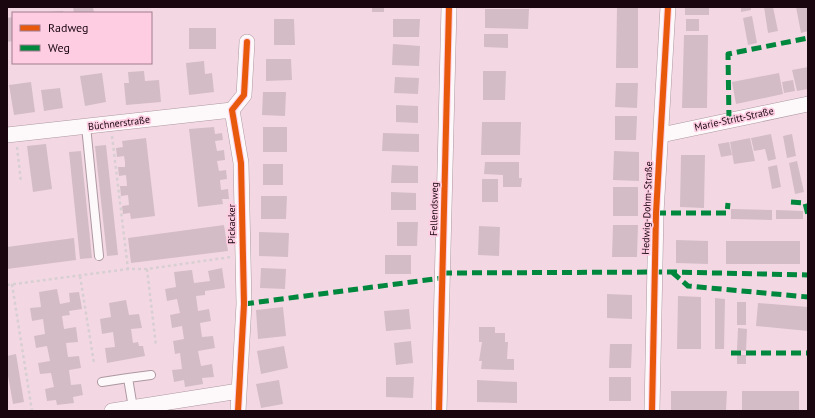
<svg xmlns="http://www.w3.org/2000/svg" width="815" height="418" font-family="'PT Sans',sans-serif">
  <rect width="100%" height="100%" fill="#f3d8e3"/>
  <path fill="#d3bcc6" d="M73 7H93L94 13H74Z
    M372 7H384V12H372Z
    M617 7H638V68H616Z
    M685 7H709V15H685Z
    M741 7H751V10L741 12Z
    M764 7H773L778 31 768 33Z
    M796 7H808V31L801 33Z
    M485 9H529L528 29 485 28Z
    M63 11 64 13H50V12Z
    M752 16 757 43 748 45 743 18Z
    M13 17V41L7 42V18Z
    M274 19H294L295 45H274Z
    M393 19H420L419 37H393Z
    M686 19H699V31H686Z
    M189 28H216V49H189Z
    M484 34H508V48L484 47Z
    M684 35H708L707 108H682Z
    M393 44 420 46 419 66 392 65Z
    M266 59H291L292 80 266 81Z
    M204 61 205 74 212 73 214 92 189 95 186 63Z
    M808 67V89L797 91 792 70Z
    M144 71 145 81 159 80 161 102 126 105 124 83H129L128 72Z
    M483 71H506L505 100H483Z
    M102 73 106 102 85 106 80 76Z
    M779 73 783 94 736 104 732 82Z
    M395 77 419 78 418 94 394 93Z
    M793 80 795 91 784 93 782 82Z
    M31 82 35 112 14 115 9 85Z
    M616 83H638L637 108 615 107Z
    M60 88 63 108 44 111 41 90Z
    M263 92H286L285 116 262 115Z
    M396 105 418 106V123L396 122Z
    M615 116H637L636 140H615Z
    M482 122H521L520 155H481Z
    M214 127 215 134 222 133 223 140 215 141 217 151 224 150 225 160 217 161 219 171 226 170 227 179 220 180 221 190 228 189 229 199H222L223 204 198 207 189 129Z
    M263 127H287V152H263Z
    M383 133 419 134V152L382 151Z
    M771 134 776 159 768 161 765 149 754 151 751 138Z
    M792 134 796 156 787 158 783 136Z
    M146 138 155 216 131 219 130 213 123 214 122 206 129 205 128 195 121 196 120 186H127L126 175 119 176 118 167H125V162L124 156 117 157 116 148 123 147 122 141Z
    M750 138 755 161 734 164 730 142Z
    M729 142 732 155 721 157 718 144Z
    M46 144 52 189 33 192 27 146Z
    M106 145 118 255 107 256 95 146Z
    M81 151 92 258 80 259 69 152Z
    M614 151 639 152V181L613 180Z
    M681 155H705L704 208 680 207Z
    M797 161 804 192 795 194 789 163Z
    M485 162H519V178H522L521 187H503V175L484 174Z
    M263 164H283V185H263Z
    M392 165 418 166V183H391Z
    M777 165 781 187 772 189 768 167Z
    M482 179H498V202H482Z
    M613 187H638V216H613Z
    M391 192 416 193V210H391Z
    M261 196H287L286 219H261Z
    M731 209 772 210V220L731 219Z
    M776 210 803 211V219H776Z
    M397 222H418L417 246H397Z
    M224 225 228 251 131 263 128 238Z
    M613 225H638L637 257H612Z
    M479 226 500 227 499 256 478 255Z
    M259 232 289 233 288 257 259 256Z
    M74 238 76 260 7 269V247Z
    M676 240 708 241V264L676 263Z
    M726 241H800V264H726Z
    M385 255H411V274H385Z
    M222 268 225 288 205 291V295L196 296 198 311 209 309 211 321 200 323 202 337 213 336 215 348 198 351 201 366 212 364 214 377 202 378 203 384 185 387 184 380 174 382 172 370 182 369 180 353 175 354 173 341 184 339 182 326 172 328 170 315 180 313 177 299 167 301 165 289 176 287 174 272 192 270 194 283 210 281 208 271Z
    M261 268 286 269 285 289 260 288Z
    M57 289 60 304 70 302 69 293 79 292 82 309 69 311 70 315 62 316 64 329 76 327 78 342 66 343 68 357 79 356 81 368 69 370 71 385 81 384 83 395 73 397 74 403 57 405 56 400 47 401 45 389 54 387 51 373 40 374 38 363 50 361 47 346 36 348 34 336 45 334 43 319 32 321 30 308 41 307 39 292Z
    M607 294 632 295V319L607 318Z
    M678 296 701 297V349H677Z
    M715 298 725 299 724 349H715Z
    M126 300 129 315 139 314 142 328 131 329 133 343 138 342 139 346H143L145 356 107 363 105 348 115 347 113 332 102 334 100 319 111 317 109 303Z
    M737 302H746V325H737Z
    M758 303 808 307V331L756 326Z
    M283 307 286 336 258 339 256 310Z
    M409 309 411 329 386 331 384 311Z
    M479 327H495V333H505V342H508L507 359H514V370L481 369 482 361H479L482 342H479Z
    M738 328 747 329 746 351 737 350Z
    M411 341 413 363 396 365 394 343Z
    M610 344H632L631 368H609Z
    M284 346 288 368 261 374 257 351Z
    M16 354 24 402 13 404 7 370V356Z
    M737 355H746V364H737Z
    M386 377H414L413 398 386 397Z
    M609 377H631V401H609Z
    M279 380 283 404 261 408 256 384Z
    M477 380 517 382V403L477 402Z
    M671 391H727L726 411H671Z
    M742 391H799V411H742Z"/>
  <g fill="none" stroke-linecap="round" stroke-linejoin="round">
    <defs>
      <path id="lane" d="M86 126 99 256
        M102 382 128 378
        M133 408 128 378 151 375"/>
      <path id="street" d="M7 135 232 110
        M661 135 808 104
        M112 411 239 391
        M238 411 244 304 241 163 232 110 244 95 247 42
        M439 411 449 7
        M652 411 656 213 668 7"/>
    </defs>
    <use href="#lane" stroke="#ad97a0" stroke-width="10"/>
    <use href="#street" stroke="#ad97a0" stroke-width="16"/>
    <path stroke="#d7cfd2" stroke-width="2.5" stroke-dasharray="3 3" stroke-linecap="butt" d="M112 136 128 269
      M17 147 21 182
      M147 269 156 346
      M80 276 94 363
      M12 284 32 411
      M7 285 128 269H147L231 257"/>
    <use href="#lane" stroke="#fdf9fb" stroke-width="8"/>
    <use href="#street" stroke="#fdf9fb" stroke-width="15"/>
    <path stroke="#00873e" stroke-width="5" stroke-dasharray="10 5" stroke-linecap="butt" d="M729 120 728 54 808 38
      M791 202 805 203 808 215
      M656 213H727L728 203
      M672 272 688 286 808 297
      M442 273 672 272 808 275
      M244 304 442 278
      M731 353H808"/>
    <defs>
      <path id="cycleway" d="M238 411 244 304 241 163 232 110 244 95 247 42
        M439 411 449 7
        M652 411 656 213 668 7"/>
    </defs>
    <use href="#cycleway" stroke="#fecde2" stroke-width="8"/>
    <use href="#cycleway" stroke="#e8590c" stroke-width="6"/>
  </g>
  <g text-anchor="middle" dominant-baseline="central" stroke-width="3.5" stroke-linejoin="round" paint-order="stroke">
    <g font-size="10" fill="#19060f" stroke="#fecde2">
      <text transform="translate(734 119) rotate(-12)">Marie-Stritt-Straße</text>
      <text transform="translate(119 123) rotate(-7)">Büchnerstraße</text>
      <text transform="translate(647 208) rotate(-88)">Hedwig-Dohm-Straße</text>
      <text transform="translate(434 209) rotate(-89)">Fellendsweg</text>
      <text transform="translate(231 224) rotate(-90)">Pickacker</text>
    </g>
  </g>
  <rect width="815" height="418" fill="none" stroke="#19060f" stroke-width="16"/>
  <rect x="12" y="12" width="140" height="52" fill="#fecde2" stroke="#a27d8e"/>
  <rect x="20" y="25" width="20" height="6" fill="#e8590c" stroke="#a27d8e"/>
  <text x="48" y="32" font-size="12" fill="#19060f">Radweg</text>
  <rect x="20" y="45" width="20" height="6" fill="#00873e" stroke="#a27d8e"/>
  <text x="48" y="52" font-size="12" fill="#19060f">Weg</text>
</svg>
